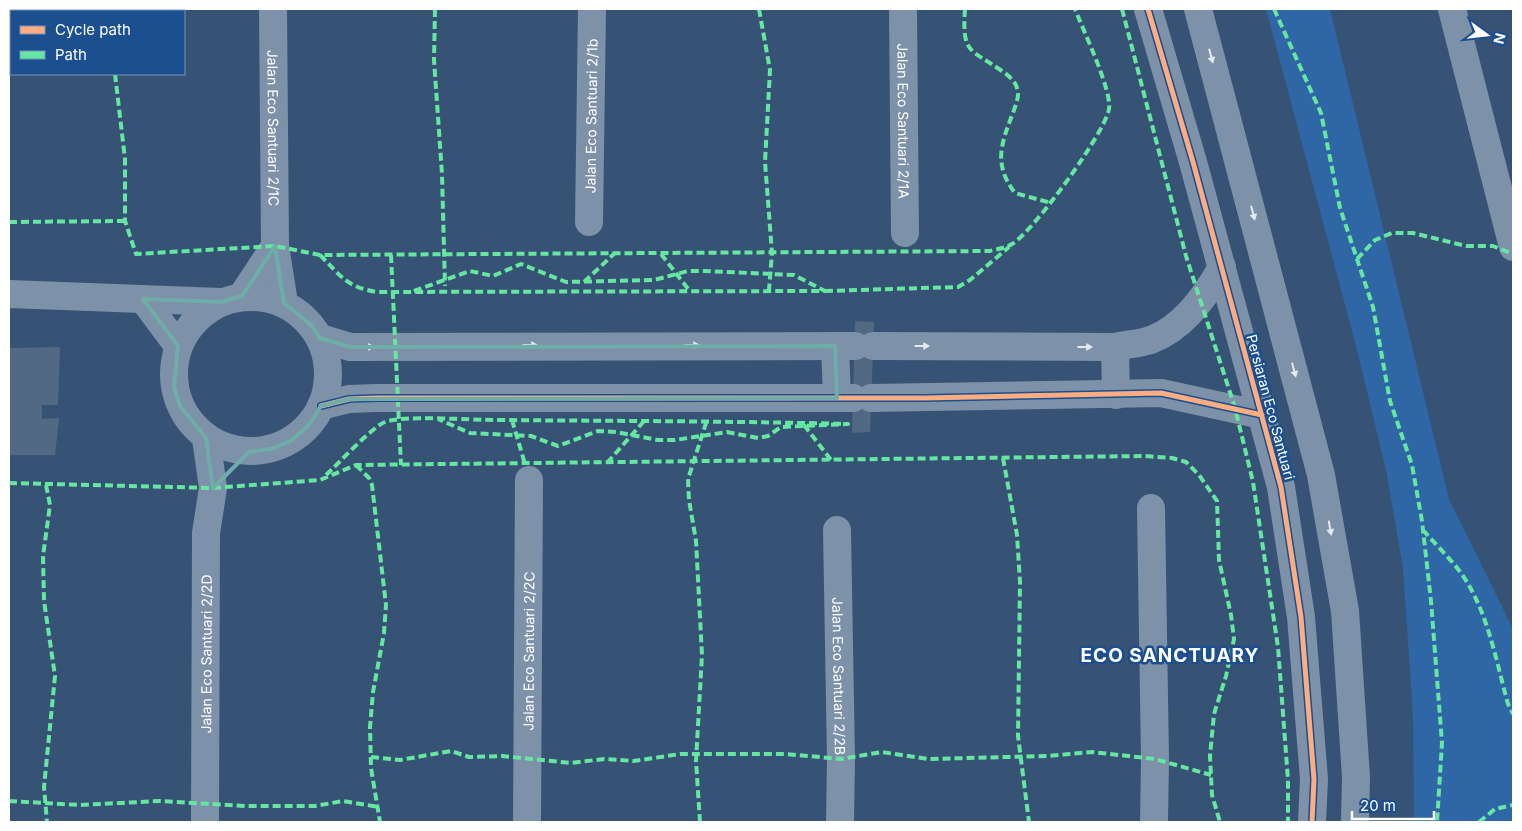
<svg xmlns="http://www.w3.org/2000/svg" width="1522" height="831" font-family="Inter,sans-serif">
  <rect width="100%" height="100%" fill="#365274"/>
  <path fill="#2f66a5" d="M1266 9H1330L1449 499 1513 629V822H1414L1413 716 1403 568 1386 470 1355 342Z"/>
  <path fill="#526984" d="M855 321 874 322 870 432 852 433Z
    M60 347 58 405H42V419L59 418 55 455H9V348Z"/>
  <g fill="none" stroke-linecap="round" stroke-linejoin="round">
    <g stroke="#7d92a8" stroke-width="28">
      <path id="s1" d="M273 9 275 246 284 303"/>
      <path id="s2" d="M903 9 905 233"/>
      <path d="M1148 9 1193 162 1281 487 1301 617 1314 779 1312 822"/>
      <path d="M1198 9 1321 475 1345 611 1356 777 1355 822"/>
      <path d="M1452 9 1513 247"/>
      <path id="s3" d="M589 222 592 9"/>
      <path d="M9 294 221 302"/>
      <path d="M242 296 275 246"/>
      <circle cx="251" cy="374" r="77"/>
      <path d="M143 299 178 346"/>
      <path d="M320 338 350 347 855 346"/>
      <path d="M835 346 837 398"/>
      <path d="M873 346 1115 347C1127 344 1142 344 1153 339 1184 327 1207 294 1222 267"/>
      <path d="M1115 347 1116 395"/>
      <path d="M871 398 1161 393 1262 415"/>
      <path d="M321 406 349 399 377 398H853"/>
      <path d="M1151 508 1155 759 1154 822"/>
      <path id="s4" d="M837 530 841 759 840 822"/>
      <path id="s5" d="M205 822 206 533 213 488 206 438"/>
      <path id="s6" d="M527 822 529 480"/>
    </g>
    <path stroke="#66e7a1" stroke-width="4" stroke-dasharray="8 4" stroke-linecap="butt" d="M435 9 434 60 442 174 445 286
      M759 9 770 70 765 162 772 253 769 290
      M965 9C962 54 969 48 1002 71 1008 75 1015 81 1017 88 1020 95 1016 104 1014 110 1002 142 992 163 1015 193L1051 203
      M1122 9 1186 256 1235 408 1253 482 1278 647 1288 780V822
      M1274 9 1321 113 1340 208 1373 307 1390 401 1412 465 1422 521 1431 601 1442 743 1437 822
      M108 11V9
      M115 74 125 159V221L136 254 275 246 320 255 990 251C997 249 1006 248 1012 244 1033 232 1105 133 1109 109 1112 90 1083 30 1075 9
      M9 222 125 221
      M661 254 689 290
      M320 255C341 276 346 287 377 292L825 291 794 275 705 271H688L654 280 566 282 521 264 493 276 470 271 411 292
      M391 255 401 465
      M1357 259 1375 240 1392 233H1413L1466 246H1493L1513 254
      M584 282 615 253
      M825 291 958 287 970 280 1009 247
      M512 420 525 464
      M804 425 831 460
      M1003 458 1017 535 1020 582 1018 736 1029 822
      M607 463 645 420
      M356 465 369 478 372 485 386 605 384 633 373 692 370 727 371 768 380 822
      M326 475C338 464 372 427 385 422 402 415 472 420 495 420 613 421 730 421 848 424L781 427 768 436 758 438 727 432 675 440H658L616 432 598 431 558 446 531 436 470 433 438 419
      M9 483 213 488 320 480 356 465 1145 456 1172 458 1186 462 1199 475 1217 501 1219 560 1231 615 1234 639 1226 676 1214 714 1210 756 1212 795 1220 822
      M46 485 50 505 43 556 44 601 55 676 44 787 47 822
      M1423 530C1435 544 1450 558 1461 573 1488 611 1496 661 1508 704L1513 714
      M371 757 400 760 451 751 469 757 502 756 571 763 604 759 634 761 680 754H786L841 759 882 752 928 759 1047 756 1092 752 1155 759 1211 775
      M9 801 80 805 160 801 245 806H315L343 801 379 807
      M700 822 696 761 702 655 696 541 689 500 688 479 707 420
      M1479 822 1495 809 1513 805"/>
    <defs>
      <path id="cycleway" d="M1148 9 1193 162 1281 487 1301 617 1314 779 1312 822
        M321 406 349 399 377 398H925L1161 393 1262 415"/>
    </defs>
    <use href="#cycleway" stroke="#1b4f8f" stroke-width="8"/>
    <use href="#cycleway" stroke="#ffac80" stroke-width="5"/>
  </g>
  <defs><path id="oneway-solid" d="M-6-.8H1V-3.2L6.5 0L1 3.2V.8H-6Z" transform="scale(1.25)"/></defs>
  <g fill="#e5e9ee">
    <use href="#oneway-solid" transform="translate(1211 56) rotate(75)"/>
    <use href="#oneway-solid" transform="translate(1253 213) rotate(75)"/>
    <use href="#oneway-solid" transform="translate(530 345)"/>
    <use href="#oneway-solid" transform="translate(692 345)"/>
    <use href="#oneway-solid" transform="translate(922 346)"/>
    <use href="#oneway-solid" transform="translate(367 347) rotate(-1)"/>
    <use href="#oneway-solid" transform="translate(1085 347)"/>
    <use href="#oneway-solid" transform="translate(1294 370) rotate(75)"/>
    <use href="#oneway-solid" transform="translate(1330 528) rotate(80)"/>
  </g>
  <path fill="none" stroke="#6fada8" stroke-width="4" stroke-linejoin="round" d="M275 246 284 303 310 324 320 338 350 347 835 346 837 398 349 399 321 406 309 425 292 440 271 449 249 452 213 488 206 438 180 406 174 387 178 346 143 299 221 302 242 296Z"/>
  <g text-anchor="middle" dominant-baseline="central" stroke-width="5" stroke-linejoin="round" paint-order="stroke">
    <g font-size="14" fill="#fff" stroke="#1b4f8f">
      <text stroke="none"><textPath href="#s3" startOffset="106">Jalan Eco Santuari 2/1b</textPath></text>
      <text stroke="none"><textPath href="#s2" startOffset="112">Jalan Eco Santuari 2/1A</textPath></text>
      <text stroke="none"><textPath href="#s1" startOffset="119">Jalan Eco Santuari 2/1C</textPath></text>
      <text transform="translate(1271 407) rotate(75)">Persiaran Eco Santuari</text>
      <text stroke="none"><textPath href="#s6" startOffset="171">Jalan Eco Santuari 2/2C</textPath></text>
      <text stroke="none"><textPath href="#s5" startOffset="168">Jalan Eco Santuari 2/2D</textPath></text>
      <text stroke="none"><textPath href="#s4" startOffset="146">Jalan Eco Santuari 2/2B</textPath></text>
    </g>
    <g font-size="19" font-weight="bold" letter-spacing="1" fill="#fff" stroke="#1b4f8f">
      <text x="1170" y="655">ECO SANCTUARY</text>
    </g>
  </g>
  <rect width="1522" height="831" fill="none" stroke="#ffffff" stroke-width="20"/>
  <rect x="10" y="10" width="175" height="65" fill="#1b4f8f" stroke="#7695bc"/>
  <rect x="20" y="26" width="25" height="8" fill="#ffac80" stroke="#7695bc"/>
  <text x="55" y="35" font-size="15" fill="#ffffff">Cycle path</text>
  <rect x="20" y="51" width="25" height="8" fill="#66e7a1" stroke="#7695bc"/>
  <text x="55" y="60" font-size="15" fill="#ffffff">Path</text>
  <g transform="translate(1487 35) rotate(105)" stroke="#1b4f8f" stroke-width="4" paint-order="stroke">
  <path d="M0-4L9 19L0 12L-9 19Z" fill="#ffffff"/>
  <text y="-8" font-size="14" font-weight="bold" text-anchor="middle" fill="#ffffff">N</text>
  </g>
  <path d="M1352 811v8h82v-8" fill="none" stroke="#ffffff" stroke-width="2.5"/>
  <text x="1360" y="811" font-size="15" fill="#ffffff" stroke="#1b4f8f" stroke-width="4" paint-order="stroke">20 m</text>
</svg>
